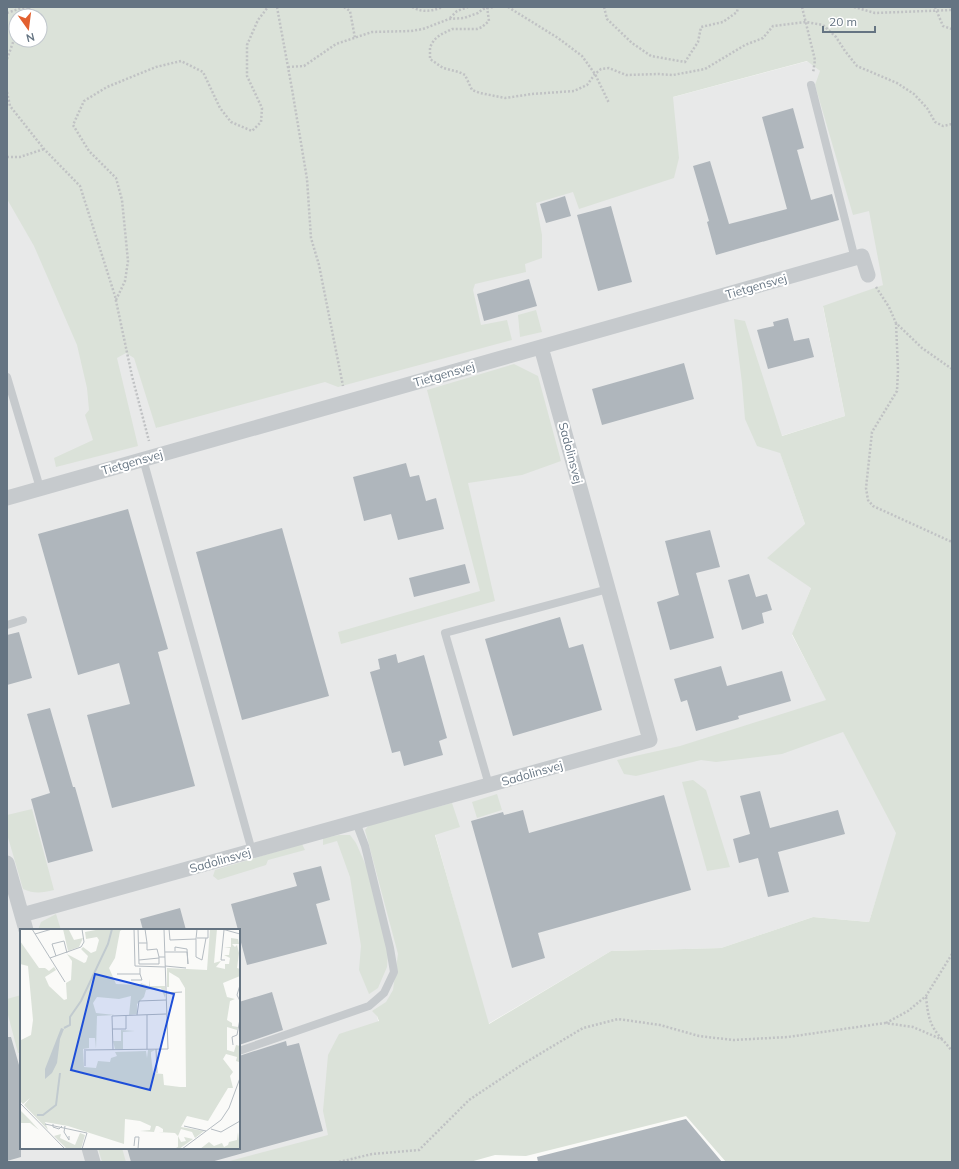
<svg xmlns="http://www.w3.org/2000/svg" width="959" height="1169" font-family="Mulish,sans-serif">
  <rect width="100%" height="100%" fill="#fafaf8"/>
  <path fill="#e8e9e9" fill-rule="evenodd" d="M808 61 874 116 909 276 823 307 845 416 775 438 805 524 811 588 792 635 897 833 869 922 813 917 721 948 611 951 488 1024 435 834 414 1006 377 1016 411 1162H7V141L95 234 157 428 329 189ZM21 930H239V1148H21Z"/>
  <path fill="#dbe2d9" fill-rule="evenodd" d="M7 7H952V1162H726L686 1116 526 1156 495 1155 470 1162H226L328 1135 323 1111 328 1055 339 1034 379 1021 377 1016 372 1011 386 1002 393 990 398 954 365 830 369 825 452 803 460 827 435 835 489 1024 611 951 721 948 813 917 869 922 896 833 843 732 782 754 716 762 701 760 636 776 624 774 617 760 680 746 826 700 792 634 811 588 767 558 805 524 780 453 757 446 745 419 742 383 734 319 745 321 782 436 845 416 823 306 883 285 869 211 853 215 815 85 820 71 807 61 673 97 679 158 674 178 579 209 573 192 536 203 542 235V258L525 264 526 272 475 284 473 290 481 325 507 320 512 340 338 387 325 382 156 428 134 358 126 353 117 358 138 446 56 467 54 458 93 440 85 415 89 410 87 388 77 345 34 246 7 199ZM16 16H40V40H16Z
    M536 310 542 332 520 337 518 315Z
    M514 364 538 376 561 461 522 475 468 483 495 601 341 644 338 632 480 591 427 390Z
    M693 780 706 790 730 867 707 871 682 782Z
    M497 794 502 810 477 818 472 802Z
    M32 809 54 890C42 893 34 894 23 889L7 834V815Z
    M339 835H350L356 843 367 868 388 954 387 967 378 988 369 994 359 970 361 946 350 877 337 841 323 845V838Z
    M302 844 305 850 268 860 266 865 218 880 213 876 215 870Z
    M56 914 61 930H38L41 922Z
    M21 995V1053H18L7 1011V999Z
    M98 1148H122L126 1162H102Z"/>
  <path fill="#afb6bc" d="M793 108 804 148 797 150 811 200 832 194 839 220 716 255 707 222 709 221 693 166 710 161 729 224 787 209 762 117Z
    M565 196 571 216 546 223 540 204Z
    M611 206 632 282 598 291 577 215Z
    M529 279 537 306 484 321 477 294Z
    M788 318 794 341 809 338 814 357 768 369 757 330 774 326 773 322Z
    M684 363 694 399 602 425 592 389Z
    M406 463 410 477 419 475 426 501 436 498 444 529 398 540 391 514 364 521 353 477Z
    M128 509 168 649 158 652 195 786 112 808 87 715 130 704 119 663 78 675 38 534Z
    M282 528 329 696 242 720 196 552Z
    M710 530 720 567 696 573 714 638 670 650 657 602 679 595 665 541Z
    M465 564 470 583 414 597 409 578Z
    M749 574 756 597 767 594 772 610 762 613 764 623 742 630 728 580Z
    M560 617 569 648 583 644 602 710 513 736 485 639Z
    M19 632 32 678 7 685V635Z
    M396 654 398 663 424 655 447 738 439 741 443 755 404 766 400 751 392 753 370 672 380 669 378 659Z
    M721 666 727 686 782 671 791 701 738 716 739 719 696 731 687 700 681 702 674 679Z
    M50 708 73 787H75L93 851 48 863 31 799 50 793 27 714Z
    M760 791 770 828 838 810 845 834 778 852 789 892 768 897 758 858 739 863 733 839 750 834 740 796Z
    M664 795 691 890 538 933 545 958 512 968 471 821 503 812 504 815 523 810 529 833Z
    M321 866 330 900 316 904 327 944 247 965 239 935V930H238L231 904 297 886 293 873Z
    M180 908 186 930H143L140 919Z
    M272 992 283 1030 239 1045V1002Z
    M7 1037H11L21 1072V1157L7 1161Z
    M286 1041 287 1046 299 1043 323 1131 211 1162H131L127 1148H239V1056Z
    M686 1119 722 1162H538L537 1157Z"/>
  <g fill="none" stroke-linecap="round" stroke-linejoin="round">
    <path stroke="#c0c2c4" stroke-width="2.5" stroke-dasharray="2 2" stroke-linecap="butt" d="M277 7 292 89 307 179 311 238 319 265 343 386
      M344 7 350 11 355 38
      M412 7C423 13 432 11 443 7
      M487 7 489 21 482 27 477 29H452L440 35 434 40 430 47V59L443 68 459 72 465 75 472 90 480 93 505 98 532 94 574 91 587 85 595 74 601 69 609 68 626 75 658 74 673 75 705 69 745 45 763 38 773 26 806 22 823 25 836 37 845 51 857 66 897 83 914 94 927 108 935 122 943 126 952 124
      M508 7 558 38 582 56 595 74 609 103
      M604 7 607 19 632 43 651 56 685 62 698 42 701 27 723 22 737 12 738 7
      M802 7 815 60 813 73
      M854 7 875 13 952 10
      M935 7 943 26 952 29
      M7 13 21 8 30 7
      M24 16 30 7
      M450 18 457 11 468 7
      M7 59 16 34
      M288 67 304 66 336 44 372 32 411 31 423 29 449 19 464 18 478 13 483 9 494 7
      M7 92 10 106 44 149 80 186 115 296 132 376 149 441
      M7 157H20L44 149
      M876 287 889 307 896 323 922 348 952 369
      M116 300 125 281 128 261 122 200 116 178 89 151 73 125 84 101 107 87 156 67 181 61 203 72 220 108 231 122 252 131 261 122 262 108 247 76V45L258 20 268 7
      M896 323 898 370 897 391 872 432 866 488 868 500 873 506 952 542
      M926 997C928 1015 929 1025 942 1039
      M886 1023 908 1011 926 996 952 954
      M339 1162 372 1154 419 1150 469 1100 523 1064 583 1028 618 1019 660 1025 699 1036 733 1040 788 1037 885 1023 913 1027 943 1040 952 1051"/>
    <path stroke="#c6cacd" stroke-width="8" d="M811 85 855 259
      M7 377 40 488
      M143 459 252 851
      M7 625 23 620
      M489 785 445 633 608 589
      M239 1051 369 1006 384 993 394 972 390 948 365 846 356 822"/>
    <path stroke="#c6cacd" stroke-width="15" d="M7 498 862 256 868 275
      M7 863 26 930
      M22 915 650 740 541 347
      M89 1148 93 1162"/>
  </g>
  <g text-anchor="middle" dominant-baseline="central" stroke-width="4" stroke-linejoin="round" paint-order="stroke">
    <g font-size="12" fill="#657482" stroke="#fff">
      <text transform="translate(756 286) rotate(-16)">Tietgensvej</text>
      <text transform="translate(444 374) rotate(-16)">Tietgensvej</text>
      <text transform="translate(571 453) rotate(75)">Sadolinsvej</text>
      <text transform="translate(132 462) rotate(-16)">Tietgensvej</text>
      <text transform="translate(532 773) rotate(-16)">Sadolinsvej</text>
      <text transform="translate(220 860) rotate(-16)">Sadolinsvej</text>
    </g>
  </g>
  <g transform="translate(20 929)">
    <rect width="220" height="220" fill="#fafaf8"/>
    <path d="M43 0 49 1 54 11 63 9 59 18 48 22ZM81 0H103L100 2 95 29 89 39 96 55 120 56 121 54 129 57 130 50V57H145V69L141 59 126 61 124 68 117 75V85L109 86 111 67 99 70 77 68 73 74 76 84 95 86 77 87 76 120 75 109H69V119L63 120 64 138 76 139 78 132 90 133 91 129 97 127 95 123 126 122 127 129 128 121H135L131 123V127L133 144 143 145 144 156 160 158H166L165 59 159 49 149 43V58H147V39L187 41 190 0H197L194 34 201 32 196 38 205 40V35H209L210 29 204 26H209L210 19 204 18H211V9L218 10 219 15H212L215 18 217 16 219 24 217 39 220 40V47L203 54 207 68 215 70 210 72 207 91 212 94V97L218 98 217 101 207 98V121L214 123 216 116 220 117 219 133 216 132 217 128 206 125 203 130 213 143 210 147 213 159H208L188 192 167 187 161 198 184 202 175 209 172 203 161 200 158 207 161 213 166 212 164 208 173 210 159 220H154L158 218V207L155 204 138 203H143V200L138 197H136L134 203 120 202 130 201 131 197 120 192 105 190 104 215 48 197 25 193 28 201 4 176 10 169 3 175 0 172V107L1 111 11 106 13 91 8 37 0 35V12L19 39H25L29 42 34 38 36 41 25 48 29 57 44 71 47 70 46 54 51 51 52 32 47 25 64 34 66 33 68 27 61 20 63 18 71 24 76 22 79 11 77 8 66 10 65 3ZM101 101 115 102 103 103V120H95L93 112H101ZM0 181 9 190 19 201 10 194H0ZM218 203 220 220H180L189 213 194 217 202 214 204 218 208 216 209 213 217 211ZM60 204 65 206 61 220H47L34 207 41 205 40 209 55 216Z" fill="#dbe2d9"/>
    <path d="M41 99 44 100 40 110 37 134 32 144 25 150V140Z" fill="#c1cacf"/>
    <path fill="none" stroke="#c1cacf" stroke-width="2" d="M44 99 50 96V88L61 72 88 15 92 0M17 186H23L36 176 40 144"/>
    <path fill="none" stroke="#b5bcc2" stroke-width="1" d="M12 0 45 53M114 0 115 37 145 38M118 0 119 35H139V28M125 0 127 14M149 0 150 11 176 10 177 0M202 0 220 5M204 1 201 31H205M15 5 32 0M177 9H188V0M176 10V28L182 31 186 9M119 14H127V21L137 20 139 28H145M155 22V18L167 20M145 23H167L168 35 167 20M36 27 32 15 44 12 47 24M30 29 61 18 64 13 62 0M119 31 139 29M145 37 166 39M97 45H120V39M111 51H122L120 45M220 56 217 66 220 72M146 64 162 63M117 86 119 72 146 71M127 86V120M92 100H106V87M213 116 212 108 217 106 220 90M136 120 137 144M64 121 148 120 144 0M93 121 92 87 146 85M65 122V137M0 174 45 220M25 195 67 204 62 220M33 195V198L39 200 42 197M45 197 44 203 49 211V207M164 197 186 202M191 200 201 203 220 192M114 217 115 208H119L118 220M162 220 201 191 209 179 220 149"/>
    <path fill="#1d4ed8" fill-opacity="0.15" stroke="#1d4ed8" stroke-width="2" d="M75 45 154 65 130 161 51 141Z"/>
    <rect width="220" height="220" fill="none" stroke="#657482" stroke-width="2"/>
  </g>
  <rect width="959" height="1169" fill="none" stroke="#657482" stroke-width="16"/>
  <g transform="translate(28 28) rotate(166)"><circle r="19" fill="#ffffff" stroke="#c1c7cd"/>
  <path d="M0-3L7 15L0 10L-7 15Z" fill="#e2602f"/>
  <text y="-6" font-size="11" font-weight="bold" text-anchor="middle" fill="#657482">N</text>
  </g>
  <path d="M823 26v6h52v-6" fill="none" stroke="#657482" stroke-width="2"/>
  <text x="829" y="26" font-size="12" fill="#657482" stroke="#ffffff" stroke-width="3" paint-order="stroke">20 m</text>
</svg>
